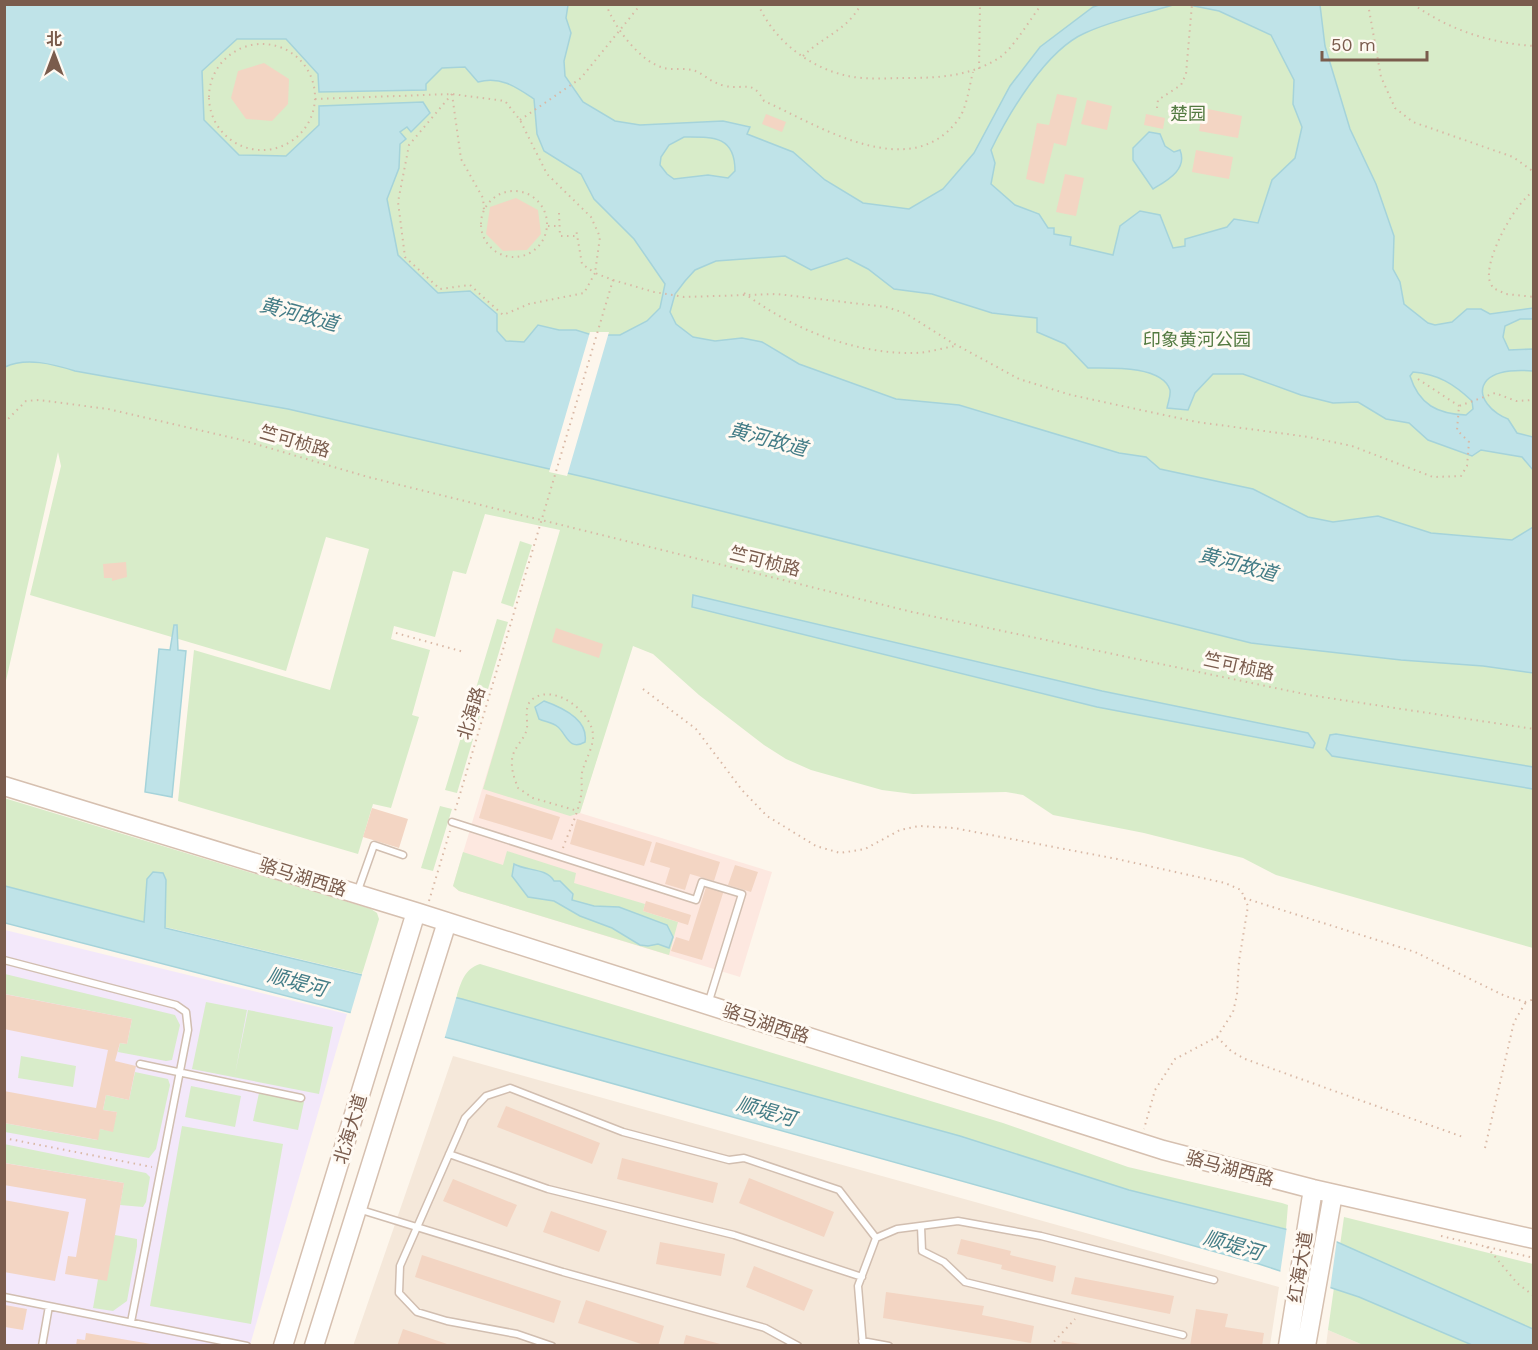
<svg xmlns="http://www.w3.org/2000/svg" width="1538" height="1350" font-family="'Work Sans','Noto Sans SC',sans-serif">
  <rect width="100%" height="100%" fill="#fdf6ec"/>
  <path fill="#f5e8da" d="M453 1056 1279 1287 1270 1345 353 1346Z
    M1328 1330 1363 1345 1326 1346Z"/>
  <path fill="#fde8e0" d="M543 587 632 646 580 813 772 872 740 977 459 891 453 886Z"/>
  <path fill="#f3e8fa" d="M5 930 347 1014 250 1345 5 1346Z"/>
  <path fill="#d8ecc9" d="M5 5H1533V948L1276 875 1243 858 1144 833 1053 815 1023 795 1006 792 913 794 882 790 811 770 786 759 764 745 699 695 653 654 633 646 580 813 570 816 483 789 560 530 485 514 466 574 453 571 435 637 394 626 391 639 430 650 412 715 419 717 391 808 373 804 358 854 178 801 194 650 330 690 369 549 326 537 286 671 30 595 61 466 58 452 5 685Z
    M520 541 532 545 513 607 501 603Z
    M497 619 508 622 457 793 445 790Z
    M4 798 371 909 377 913 379 919 362 974 165 927 5 886Z
    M440 806 452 809 433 871 421 868Z
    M507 851 576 873 574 883 645 904 643 911 678 922 669 955 459 891 453 886 463 852 503 865Z
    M480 964 1003 1123 1128 1167 1282 1203 1288 1205 1286 1229 1129 1190 456 998C461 983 464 969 480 964Z
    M5 974 175 1015 180 1025 172 1060 166 1061 118 1052 120 1043 127 1044 132 1019 5 994Z
    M206 1002 247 1010 235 1074 248 1010 333 1027 319 1094 192 1069Z
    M21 1056 76 1066 73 1087 18 1078Z
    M135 1072 168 1079 170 1085 156 1149 149 1158 5 1132 4 1123 97 1140 100 1129 112 1131 117 1112 103 1110 106 1095 129 1100Z
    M191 1086 241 1096 235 1127 185 1117Z
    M259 1093 304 1102 298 1130 253 1121Z
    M182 1126 283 1144 251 1324 150 1306Z
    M4 1144 146 1173 150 1177 146 1202 143 1207 120 1205 124 1183 5 1163Z
    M1344 1217 1533 1264V1345H1363L1328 1330Z
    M115 1235 137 1239V1246L127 1301 113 1311 93 1308 98 1279Z"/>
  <path fill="#bfe3e8" stroke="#a5d3da" stroke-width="1.5" fill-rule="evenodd" d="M1102 4 1173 5C1144 14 1113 20 1085 33 1046 50 1009 113 991 150L995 163 991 184 1015 205 1039 214 1048 228H1054V234L1071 237 1070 245 1113 255 1120 226 1140 211 1160 215 1173 248 1185 246V239L1227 227 1234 219 1258 223 1272 180 1295 158 1302 127 1293 104 1294 80 1271 35 1219 11 1189 5H1320L1325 46 1350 129 1376 184 1394 236 1393 269 1400 282 1404 304 1428 323 1435 325 1452 322 1467 309H1481L1490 314 1533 308V319H1520L1505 326 1503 337 1509 350 1533 349V371C1520 370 1498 369 1487 380 1473 396 1495 415 1508 419L1517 433 1533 437V470L1522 457 1481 450 1472 456 1428 440 1409 423 1386 419 1358 402 1333 403 1301 395 1243 374H1213L1195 393 1188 410 1167 408C1168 402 1171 396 1170 390 1162 365 1108 368 1088 368L1065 344 1037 332V318L992 313 932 294 894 289 868 269 847 258 811 270 785 256 716 261 695 270 685 281 675 294 670 312 676 324 693 337 715 341 742 338 762 342 799 364 896 399 959 405 1119 453 1146 457 1160 469 1253 489 1308 517 1333 522 1378 516 1431 533 1512 540 1533 527V673L1483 666 1401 660 1251 643 593 479 288 409 75 371C53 364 26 357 5 367V5H568L566 18 571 33 564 61 565 76 583 102 615 121 640 125 723 121 750 127 747 134 793 152 825 180 863 203 909 209 943 189 974 153 1010 86 1040 47 1093 7ZM237 39H286L318 74 319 92 426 90V84L442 68 465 67 478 82C501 76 516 87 534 99L537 134 544 151 581 174 594 199 634 239 665 284 660 308 647 321 620 335H592L576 330H559L538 325 524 342 506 341 497 331V314L470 291 438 293 398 255 387 199 399 168 400 144 406 139 400 132 407 127 411 132 430 113 423 102 319 106V125L286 156 239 155 204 120 202 71ZM684 137C712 137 735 135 735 171L728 178 708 175 674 179 667 174 660 165 661 157 669 145ZM1413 372C1438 374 1454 384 1472 401L1473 409 1466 415C1438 414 1419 405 1410 376Z
    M1149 132 1160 134 1165 146 1174 152 1180 150C1188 170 1166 181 1153 189L1133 160V148Z
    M693 595 1102 691 1308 733 1315 743 1313 748 1097 707 692 607Z
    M174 625H177L178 650 186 651 172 797 145 792 159 649 170 650Z
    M544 701C561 707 589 719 585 742 569 751 567 735 558 727 552 722 545 722 539 719L535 707Z
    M1336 734 1533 767V789L1332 756 1326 749 1330 735Z
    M514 864C526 871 547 868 554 881H560L573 894 572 900 594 906 619 907 667 925 673 937 669 948 658 944 648 946 640 945 612 928 580 916 554 901 528 897 512 876Z
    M153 872 163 873 166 880 165 928 462 999 960 1136 1129 1190 1337 1242 1533 1329V1345H1472L1359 1297 1259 1264 460 1041 5 923V886L144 922 147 879Z"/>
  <path fill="#fdf6ec" d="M590 332H609L567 476 549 472Z
    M363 971 457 995 444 1040 350 1015Z
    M1287 1226 1337 1239 1330 1290 1280 1274Z"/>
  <path fill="#f3d5c3" d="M264 63 289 79 288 104 272 121 246 119 231 98 238 71Z
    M1057 94 1077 98 1066 146 1054 143 1044 184 1026 179 1037 123 1049 125Z
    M1087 100 1112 106 1107 130 1081 124Z
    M1203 108 1242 116 1238 138 1199 131Z
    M766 114 786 122 782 132 762 124Z
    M1146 114 1165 118 1163 129 1144 125Z
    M1196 150 1233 157 1229 179 1192 172Z
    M1065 174 1084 178 1076 216 1056 212Z
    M516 198 538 210 541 234 527 250 503 251 486 234 490 207Z
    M126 562 127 577 112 581V578H104L103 564Z
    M556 628 603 644 599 658 552 642Z
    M486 794 560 817 552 840 479 818Z
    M372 808 408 819 399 848 363 837Z
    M577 819 652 842 644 866 570 844Z
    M656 842 720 862 714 881 690 874 685 890 665 884 670 868 650 862Z
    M735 865 758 872 751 892 728 885Z
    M707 884 724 890 702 960 671 951 676 937 689 941Z
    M646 901 691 915 688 925 643 911Z
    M4 994 132 1019 127 1044 120 1043 115 1061 136 1066 129 1100 106 1095 103 1110 117 1112 113 1132 100 1129 98 1140 4 1123V1091L96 1108 108 1050 4 1029Z
    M506 1106 600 1143 592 1164 497 1127Z
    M622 1158 718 1183 713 1203 617 1179Z
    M4 1163 124 1183 107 1281 65 1274 68 1256 76 1257 86 1199 4 1185Z
    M749 1178 834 1212 824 1237 739 1203Z
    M453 1179 517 1205 507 1227 443 1201Z
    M4 1200 69 1212 55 1281 4 1272Z
    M551 1211 607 1231 599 1252 543 1232Z
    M961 1239 1011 1251 1010 1255 1056 1266 1053 1282 1001 1269 1002 1265 957 1254Z
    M660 1242 725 1254 721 1276 656 1264Z
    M422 1255 561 1301 554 1323 415 1277Z
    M754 1266 813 1290 804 1311 746 1287Z
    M1075 1277 1174 1296 1170 1314 1071 1294Z
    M886 1292 984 1306 982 1315 1034 1326 1031 1343 883 1318Z
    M586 1300 664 1326 658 1346H647L578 1323Z
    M5 1305 27 1309 23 1330 5 1327Z
    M1196 1309 1228 1314 1225 1327 1264 1333 1262 1346H1190Z
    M403 1329 450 1345V1346H397Z
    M86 1333 151 1344V1346H76L77 1339 85 1340Z
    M686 1335 724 1345V1346H683Z
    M1062 1341 1081 1344V1346H1061Z"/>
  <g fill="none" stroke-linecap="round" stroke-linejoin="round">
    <defs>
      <path id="lane" d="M452 822 696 900 702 882 742 894 708 1004
        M357 893 374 845 403 855
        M4 960 176 1005 186 1012 188 1030 131 1322
        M140 1064 301 1098
        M449 1154 548 1189 734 1235 862 1277
        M358 1209 563 1272 765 1328 798 1346
        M921 1226 922 1251 944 1262 965 1282 1183 1335
        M876 1238 897 1229 958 1221 1041 1236 1214 1280
        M4 1297 247 1346
        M862 1341 889 1346
        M42 1346 49 1306
        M552 1346 517 1334 447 1321 417 1312 399 1293 400 1266 465 1118 486 1096 510 1088 623 1132 729 1160 744 1158 839 1190 876 1238 858 1286 863 1346"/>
      <path id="secondary" d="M4 786 416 912 1163 1150 1313 1189 1534 1239
        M283 1346 416 912
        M314 1346 447 922
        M1288 1346 1313 1189
        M1306 1346 1333 1194"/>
    </defs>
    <use href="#lane" stroke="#d1beb0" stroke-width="9"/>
    <use href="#secondary" stroke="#d6c0b0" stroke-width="21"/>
    <path stroke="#d9b8a5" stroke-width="2" stroke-dasharray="1.5 4.5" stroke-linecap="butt" d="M606 4C614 27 640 62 664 68 673 70 683 68 692 70 702 72 709 82 725 86 745 90 752 79 764 101 818 125 909 185 958 120 967 108 969 87 973 72
      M758 4C774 41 810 68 848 76 866 80 888 78 907 78 940 78 970 76 999 58 1013 49 1030 19 1042 4
      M1368 4 1381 77 1395 108 1413 122 1513 157 1534 172
      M1413 4C1449 30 1490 43 1534 46
      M209 97a53 53 0 1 1 106 0a53 53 0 1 1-106 0Z
      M803 56C822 37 848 30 861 4
      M979 69 980 4
      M452 94 409 145 398 202 405 257 440 289 470 285 503 315 529 304 584 293 595 273 582 264 576 229
      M452 94 461 159 483 198 484 210
      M315 99 452 94 505 101 520 120 547 174 591 217 600 237 595 273 613 280 455 811
      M1157 108 1158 100 1181 85 1186 74 1192 4
      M520 120 581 78 641 4
      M481 224a33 33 0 1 1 66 0a33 33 0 1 1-66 0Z
      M1534 191C1515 203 1489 252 1489 274 1488 279 1491 284 1493 288L1506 294 1534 297
      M559 213 560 236H578
      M548 226H560
      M613 280 654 292 684 297 777 294 886 307 905 313 951 342 1019 379 1071 395 1197 422 1309 437 1352 446 1433 477 1461 476 1467 466 1469 442 1457 430 1459 406 1495 393 1516 401 1534 400
      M744 293C792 329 854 354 914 353 928 353 942 348 955 346
      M1418 379 1459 406
      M4 423 26 401 39 400 108 409 242 440 368 477 912 612 1309 695 1534 729
      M396 633 464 652
      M643 689 696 729 742 790 767 816 816 846 840 853 865 849 900 830 919 826 954 828 1117 859 1225 883 1241 890 1248 906 1239 961 1237 995 1233 1012 1217 1037 1175 1059 1155 1090 1144 1129
      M563 848C569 831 578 814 581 796 583 787 580 777 583 769 587 756 596 743 592 729 586 709 555 685 534 698 523 705 528 718 527 728 525 740 512 748 512 761 511 770 515 780 518 788L533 798 578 811
      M1244 898 1415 952 1505 996 1526 1002 1534 999
      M429 901 450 831
      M1217 1037 1231 1051 1245 1059 1463 1137
      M4 1138 152 1167
      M1485 1148 1514 1022 1526 1002
      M1441 1236 1534 1258
      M1487 1247 1517 1283 1534 1296
      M1050 1346 1075 1319"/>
    <use href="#lane" stroke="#fff" stroke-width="6"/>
    <use href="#secondary" stroke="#fff" stroke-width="18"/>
  </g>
  <g text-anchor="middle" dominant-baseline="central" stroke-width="6" stroke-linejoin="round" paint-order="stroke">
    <g font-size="18" fill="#537a41" stroke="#fffaf3">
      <text x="1188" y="113">楚园</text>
      <text x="1197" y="339">印象黄河公园</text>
    </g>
    <g font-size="18" fill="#7a5c4d" stroke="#fffaf3">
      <text transform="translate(295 441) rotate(16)">竺可桢路</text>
      <text transform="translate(765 561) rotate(14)">竺可桢路</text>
      <text transform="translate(1239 666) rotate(12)">竺可桢路</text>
      <text transform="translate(471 713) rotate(-73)">北海路</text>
      <text transform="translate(303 877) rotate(17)">骆马湖西路</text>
      <text transform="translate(766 1023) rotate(18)">骆马湖西路</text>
      <text transform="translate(350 1129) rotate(-73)">北海大道</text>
      <text transform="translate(1230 1168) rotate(15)">骆马湖西路</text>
      <text transform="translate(1300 1267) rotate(-81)">红海大道</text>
    </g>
    <g font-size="20" font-style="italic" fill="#437c86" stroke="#fffaf3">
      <text transform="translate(299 314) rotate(15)">黄河故道</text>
      <text transform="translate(768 439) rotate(15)">黄河故道</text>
      <text transform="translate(1238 564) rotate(15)">黄河故道</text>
      <text transform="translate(297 982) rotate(15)">顺堤河</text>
      <text transform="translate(766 1111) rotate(16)">顺堤河</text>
      <text transform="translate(1233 1245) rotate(16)">顺堤河</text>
    </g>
  </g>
  <rect width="1538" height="1350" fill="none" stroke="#7a5c4d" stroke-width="12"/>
  <g transform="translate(54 54)" stroke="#fffaf3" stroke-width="4.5" paint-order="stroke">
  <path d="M0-4.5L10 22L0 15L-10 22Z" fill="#7a5c4d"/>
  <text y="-9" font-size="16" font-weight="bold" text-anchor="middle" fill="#7a5c4d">北</text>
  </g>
  <path d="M1322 51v9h105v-9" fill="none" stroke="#7a5c4d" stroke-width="3"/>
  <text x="1331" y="51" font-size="18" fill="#7a5c4d" stroke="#fffaf3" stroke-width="4.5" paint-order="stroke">50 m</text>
</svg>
